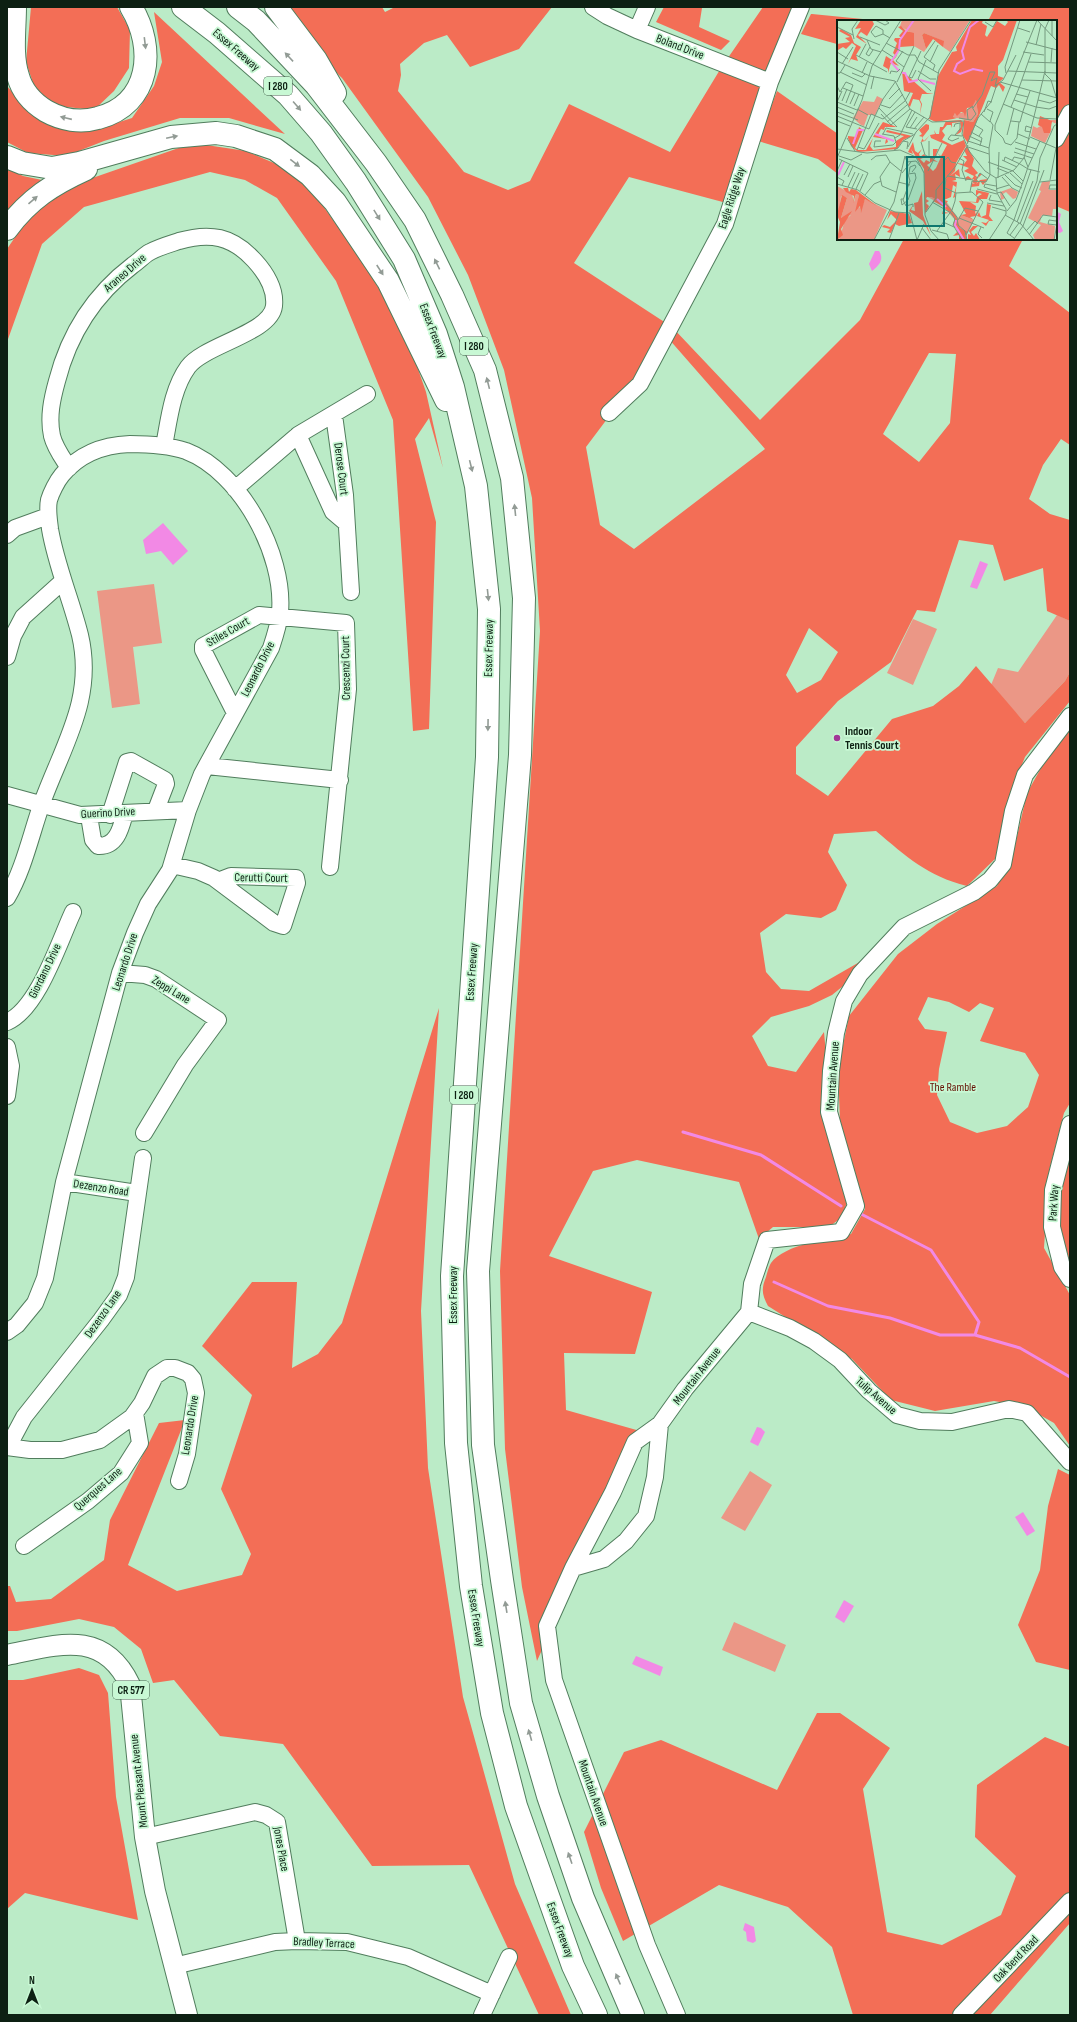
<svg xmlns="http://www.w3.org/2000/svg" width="1077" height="2022" font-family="'Sofia Sans Condensed',sans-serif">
  <rect width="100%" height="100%" fill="#bbebc7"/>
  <path fill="#eb9786" d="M154 584 162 643 133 647 140 704 112 708 97 591Z
    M1057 615 1070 621V672L1065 681 1025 723 991 685 998 668 1018 672Z
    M913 619 937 629 913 685 887 673Z
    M750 1471 772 1485 745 1531 721 1518Z
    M734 1622 786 1645 775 1672 722 1650Z"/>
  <path fill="#f36e56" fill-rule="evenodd" d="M31 7H117L130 30 129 68 114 91 94 110 58 106 36 92 26 62Z
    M286 7H382L385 12 395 7H552L519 49 470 67 447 35 424 43 400 64 401 75 398 91 464 172 508 190 530 181 569 104 670 152 721 68 763 7H803L734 205 629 177 574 263 672 327 760 420 860 320 904 239H1023L1009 266 1070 313V445L1061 439 1043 465 1029 499 1050 514 1070 520V621L1047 611 1043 568 1004 581 993 545 959 540 935 612 917 610 891 662 838 701 796 747V774L828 796 892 719 933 706 959 686 976 666 1025 723 1065 681 1070 672V701L1025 757 1012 789 995 859 967 886C927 876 907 857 876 831L834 834 828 852 847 885 836 910 821 918 786 914 760 933 766 972 781 989 809 991 863 960 848 982 832 995 809 1006 771 1017 752 1036 768 1066 796 1072 824 1032 826 1054 822 1083 826 1116 847 1202 842 1217 829 1227H773L759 1239 739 1182 637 1160 593 1171 549 1256 652 1292 635 1354 564 1353 566 1410 640 1431 537 1661 522 1587 505 1449 500 1271 540 631 532 498 504 370 468 275 428 197 342 78 315 52ZM668 338 765 449 634 549 600 525 586 447ZM929 353 956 354 950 423 919 462 883 434ZM809 628 838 652 821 680 797 693 786 675Z
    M664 7 702 8 699 27 730 41 721 50 656 22Z
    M995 7H1070V212L1056 206V21H988Z
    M154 12 285 134 229 118H180L104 141 66 156 28 153 7 142V86L31 114 60 126 91 131 132 118 154 86 162 62Z
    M811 14H812L883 21H838L837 44 801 34Z
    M777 91 838 134V174L818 159 758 141Z
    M193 143 246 151 295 172 311 189 353 248 403 326 426 392 443 468 429 418 415 439 436 522 429 729 413 731 393 420 336 281 277 198 245 180 210 172 84 207 42 244 7 342V249L24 224 58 190Z
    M7 168 23 176 42 180 7 217Z
    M1070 724V1103L1064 1113 1049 1171 1044 1248 1070 1295V1446L1054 1423 1024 1406 994 1401 935 1411 891 1400 852 1359 768 1306C762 1295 761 1289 766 1277 767 1273 769 1266 771 1263 785 1244 829 1239 851 1234L865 1209 840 1121 838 1070 849 1016 898 954 937 924 997 886 1013 854 1027 793 1058 738ZM928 997 949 1002 969 1012 980 1003 994 1008 980 1041 1025 1053 1039 1075 1028 1107 1007 1126 977 1133 950 1122 937 1095 939 1069 947 1032 925 1029 918 1019Z
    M439 1008 421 1311 428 1468 463 1697 515 1884 571 2015H539L469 1865 372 1866 283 1744 220 1736 174 1680 153 1683 141 1649 114 1627 79 1619 17 1631H7V1586H10L16 1602 51 1599 104 1560 110 1520 159 1423 185 1420 128 1565 177 1591 242 1575 251 1554 221 1489 252 1395 202 1346 252 1282H297L292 1368 318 1354 342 1323Z
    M1070 1147V1267L1054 1220Z
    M1058 1469 1070 1475V1670L1036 1662 1018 1625 1040 1570 1048 1506Z
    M79 1668 99 1675 108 1693 116 1797 138 1920 25 1893 7 1909V1680H23Z
    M817 1713H840L890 1748 863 1789 887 1932 942 1945 1001 1915 1016 1876 975 1837 977 1785 1045 1737 1070 1747V1923L990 2015H853L832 1947 788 1907 719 1885 623 1941 601 1888 584 1832 624 1752 661 1740 777 1790Z"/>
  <path fill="#f289e5" d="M1056 211 1061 214 1059 222 1063 231 1060 233 1056 232Z
    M875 251H879C885 260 878 266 872 271L869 264Z
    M163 523 188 551 173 565 161 551 146 554 143 540Z
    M980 561 988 564 977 589 970 587Z
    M757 1427 761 1428 765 1432 758 1446 750 1442Z
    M1023 1512 1035 1531 1027 1536 1015 1517Z
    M844 1600 854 1606 844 1623 835 1617Z
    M636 1656 663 1667 660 1676 632 1664Z
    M745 1923 754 1927 756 1941 753 1943 747 1941 746 1932 743 1930Z"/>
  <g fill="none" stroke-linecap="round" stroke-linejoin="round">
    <path stroke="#f289e5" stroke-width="3" d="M683 1132 761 1155 841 1206
      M861 1214 931 1250 979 1322 975 1335
      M774 1282 828 1306 890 1318 940 1335H975L1020 1348 1070 1377"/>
    <defs>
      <path id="minor" d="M593 7 607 16 637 30 770 82
        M637 30 647 7
        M1056 139 1070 113
        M609 413 640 384 725 224 770 82 801 7
        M334 415 345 495 351 592
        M298 435 333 512 346 523
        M69 468C62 457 55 448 52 436 48 417 52 399 57 381 69 334 95 294 133 265 139 261 144 255 150 252 159 247 170 244 179 241 210 232 232 236 254 260 266 273 276 288 274 306 271 333 204 345 188 367 172 389 169 420 164 446
        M235 489 298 435 367 394
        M7 535 15 528 48 516
        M7 657 13 636 23 617 63 581
        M235 713 203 650V646L259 615 346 623 348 689 330 867
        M207 766 340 780
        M7 795 80 815 188 810
        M110 815 127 762 131 761 165 780 166 784 156 810
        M89 816 93 840 98 846C117 847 121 828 125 813
        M172 865 198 871 214 878 274 923 283 926 297 883 296 878 231 876 218 881
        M7 898C24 869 31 834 42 803 63 745 95 699 80 635 71 599 56 565 50 529 49 520 47 509 49 500 51 493 57 481 62 475 80 453 103 445 130 444 149 444 168 445 186 451 241 472 285 555 280 612 279 624 275 636 271 648L202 774 188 810 170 870 148 904 135 933 120 973 83 1111 64 1182 45 1278 35 1303 17 1325 7 1332
        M120 973 145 975 156 979 218 1020 185 1065 144 1133
        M7 1022C38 1009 59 942 73 912
        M7 1047 11 1066 7 1096
        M1070 1124 1053 1190 1052 1227 1062 1267 1070 1279
        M64 1182 137 1193
        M749 1312 790 1328 814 1341 840 1360 869 1391 897 1415 920 1421 952 1422 1009 1409 1027 1413 1070 1462
        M7 1447 30 1450H62L100 1440 132 1417 142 1403 155 1376 167 1368H175L188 1373 193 1379 196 1393 187 1454 179 1481
        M8 1447 24 1417 101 1320 119 1295 126 1277 143 1158
        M24 1546 88 1501 121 1473 140 1443 135 1413
        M573 1568 613 1492 635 1442 660 1424
        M145 1837 255 1812 266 1815 277 1822 297 1941
        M174 1966 275 1942 297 1941 347 1942 408 1957 492 1994
        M482 2015 509 1957
        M677 2015 647 1945 554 1680 547 1626 573 1568 604 1559 626 1541 646 1516 655 1477 660 1424 685 1389 749 1312 752 1284 767 1240 841 1232 856 1206 829 1112 831 1071 836 1033 844 1001 860 974 904 927 974 892 990 880 1003 864 1013 811 1025 775 1070 716
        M961 2015 1070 1901"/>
      <path id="major" d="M7 1655C57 1645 103 1628 130 1685L145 1837 155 1891 187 2015"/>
      <path id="highway" d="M15 7C15 29 11 55 18 76 22 91 33 103 46 111 62 120 81 123 98 118 151 104 156 48 131 7
        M183 7 217 33 288 95 321 133 356 182 404 259 436 334 453 387 476 486 489 609 487 757 452 1276 456 1443 471 1586 492 1713 516 1806 573 1966 596 2015
        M238 7 256 21 316 85 376 163 415 220 452 295 485 370 512 478 524 598 520 755 478 1271 483 1445 502 1580 521 1703 548 1796 583 1898 633 2015
        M276 7 316 60 335 93
        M7 157 22 163 52 168 79 163 171 137 216 133 236 136 275 149 310 175 335 202 388 281 446 400
        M7 229C29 199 53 184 86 169"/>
    </defs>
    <use href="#minor" stroke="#517d5d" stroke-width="18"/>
    <use href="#major" stroke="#517d5d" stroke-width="22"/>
    <use href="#highway" stroke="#517d5d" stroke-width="24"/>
    <use href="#minor" stroke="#fff" stroke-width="16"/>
    <use href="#major" stroke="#fff" stroke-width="20"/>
    <use href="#highway" stroke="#fff" stroke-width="22"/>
  </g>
  <defs><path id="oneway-solid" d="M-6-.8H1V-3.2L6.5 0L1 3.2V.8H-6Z"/></defs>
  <g fill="#929b95">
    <use href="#oneway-solid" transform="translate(145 43) rotate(83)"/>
    <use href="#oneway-solid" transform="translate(289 57) rotate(-133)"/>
    <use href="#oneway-solid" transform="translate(297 106) rotate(49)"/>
    <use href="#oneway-solid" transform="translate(66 118) rotate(-167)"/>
    <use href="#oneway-solid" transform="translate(172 137) rotate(-12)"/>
    <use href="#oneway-solid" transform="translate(295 163) rotate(38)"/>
    <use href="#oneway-solid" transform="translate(33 200) rotate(-41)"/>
    <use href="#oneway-solid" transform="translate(377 215) rotate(58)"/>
    <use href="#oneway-solid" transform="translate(437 264) rotate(-116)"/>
    <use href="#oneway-solid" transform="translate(380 270) rotate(57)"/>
    <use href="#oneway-solid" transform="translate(488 383) rotate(-104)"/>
    <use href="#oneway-solid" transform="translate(471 466) rotate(76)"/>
    <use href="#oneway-solid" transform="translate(515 510) rotate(-96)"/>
    <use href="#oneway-solid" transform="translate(488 595) rotate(84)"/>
    <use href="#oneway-solid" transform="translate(488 725) rotate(91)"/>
    <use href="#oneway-solid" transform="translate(506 1607) rotate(-99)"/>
    <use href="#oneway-solid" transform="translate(530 1735) rotate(-106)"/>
    <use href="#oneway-solid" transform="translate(570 1858) rotate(-109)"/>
    <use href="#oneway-solid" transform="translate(618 1979) rotate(-113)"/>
  </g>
  <circle fill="#a23697" stroke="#c8f8d4" stroke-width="1.5" cx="837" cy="738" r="4"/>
  <g text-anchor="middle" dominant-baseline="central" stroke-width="3.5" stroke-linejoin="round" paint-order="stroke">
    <g fill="#c8f8d4" stroke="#45614d" stroke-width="1">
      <rect x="264" y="77" width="28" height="18" rx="3"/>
      <rect x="460" y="337" width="28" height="18" rx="3"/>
      <rect x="450" y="1086" width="28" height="18" rx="3"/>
      <rect x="113" y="1681" width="36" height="18" rx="3"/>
    </g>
    <g font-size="11" font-weight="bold" fill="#0d2013">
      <text x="278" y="86">I 280</text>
      <text x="474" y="346">I 280</text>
      <text x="464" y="1095">I 280</text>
      <text x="131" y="1690">CR 577</text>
    </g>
    <g font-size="12" fill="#0d2013" stroke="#c8f8d4">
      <text transform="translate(680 47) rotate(21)">Boland Drive</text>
      <text transform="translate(236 50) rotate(41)">Essex Freeway</text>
      <text transform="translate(732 198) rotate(-72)">Eagle Ridge Way</text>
      <text transform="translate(125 273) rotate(-41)">Araneo Drive</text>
      <text transform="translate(433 331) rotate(69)">Essex Freeway</text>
      <text transform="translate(341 469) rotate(83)">Derose Court</text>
      <text transform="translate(228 632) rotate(-30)">Stiles Court</text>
      <text transform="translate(489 648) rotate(-89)">Essex Freeway</text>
      <text transform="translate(346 668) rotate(-91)">Crescenzi Court</text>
      <text transform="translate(258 669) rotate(-63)">Leonardo Drive</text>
      <text transform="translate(108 813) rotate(-3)">Guerino Drive</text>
      <text transform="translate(261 878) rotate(1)">Cerutti Court</text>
      <text transform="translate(125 962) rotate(-72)">Leonardo Drive</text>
      <text transform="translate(45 971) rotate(-64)">Giordano Drive</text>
      <text transform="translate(472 972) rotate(-86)">Essex Freeway</text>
      <text transform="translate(171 990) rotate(31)">Zeppi Lane</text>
      <text transform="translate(833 1076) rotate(-86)">Mountain Avenue</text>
      <text transform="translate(101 1188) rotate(9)">Dezenzo Road</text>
      <text transform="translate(1054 1203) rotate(-86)">Park Way</text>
      <text transform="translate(453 1295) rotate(-90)">Essex Freeway</text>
      <text transform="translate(103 1314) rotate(-55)">Dezenzo Lane</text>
      <text transform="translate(697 1376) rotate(-52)">Mountain Avenue</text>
      <text transform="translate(876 1396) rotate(41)">Tulip Avenue</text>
      <text transform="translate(190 1425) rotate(-81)">Leonardo Drive</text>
      <text transform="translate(98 1489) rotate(-41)">Querques Lane</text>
      <text transform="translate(476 1618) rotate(81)">Essex Freeway</text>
      <text transform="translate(139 1781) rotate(-96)">Mount Pleasant Avenue</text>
      <text transform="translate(593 1793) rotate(71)">Mountain Avenue</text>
      <text transform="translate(281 1849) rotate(80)">Jones Place</text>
      <text transform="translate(560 1930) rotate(70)">Essex Freeway</text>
      <text transform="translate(324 1943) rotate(3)">Bradley Terrace</text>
      <text transform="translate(1016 1959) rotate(-46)">Oak Bend Road</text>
    </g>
    <g font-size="12" font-weight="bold" fill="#0d2013" stroke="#c8f8d4" text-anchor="start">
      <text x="845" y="731">Indoor<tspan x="845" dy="14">Tennis Court</tspan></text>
    </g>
    <g font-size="12" fill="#640f03" stroke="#c8f8d4">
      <text x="953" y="1087">The Ramble</text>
    </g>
  </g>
  <g transform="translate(837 20)">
    <rect width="220" height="220" fill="#bbebc7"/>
    <path d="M65 0H133L113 32 106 27V21L87 13 85 15 89 29 87 32 77 26 74 13 63 6ZM40 76 46 79 38 95H31L27 106 24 105 16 98 26 81 37 82ZM139 80 141 94 136 102 116 97 118 93H127ZM214 100H220V104L215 102 212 107 215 109 208 123 194 116 196 106 200 108ZM213 161 212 170H220V189H216L215 196 205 195 203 202 218 206 217 220H198L196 215 204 205 191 198 204 171 202 170 205 162ZM109 164 111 171 106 177 121 198 124 195 137 200 130 214V220H125L118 200 105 185 89 176 98 174 101 169ZM0 166 15 174 17 182 19 174 22 175 20 188 24 187 23 192 28 179 50 190 37 220H2L8 200 14 195 4 198 10 178 4 176 0 207ZM174 168 181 172 179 178 176 179 169 172 166 174 168 178 164 180 163 172Z" fill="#eb9786"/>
    <path d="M24 0H35L37 4 30 16 24 12 21 15 30 24 19 17 24 8 18 9ZM135 0H146L145 3 150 6 148 15 150 17 160 1 168 6 171 2 169 0H180L166 40 161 46V56L167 58 162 62 168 67 166 72 162 65 159 68 154 66 131 123 126 116 127 100 136 102 141 94 139 80 135 87 130 88 128 97 127 93 124 92 120 96 118 93 116 97 120 98 116 99 99 102 92 99 101 56 115 32 120 31 119 27ZM64 6 69 11 77 13V26L63 27 59 37 56 40 62 46 54 43 51 53V49L46 46 49 36 55 40 59 36 56 33 60 23 57 20 58 18H65L62 16 66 11 61 7ZM4 9 14 15 17 23 24 27 19 35 21 41 14 39 11 44 19 26 15 23 9 29 6 27 1 30 0 24 13 22 8 18 13 17 2 11ZM87 13 107 21 106 27 96 19 89 29 85 15ZM65 51 90 73 97 74H85L83 80 85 84 83 94 84 84 82 80 76 79 73 87 71 85 76 73 67 71ZM203 96 215 101 213 113H207L205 107 201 105ZM124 100 127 103 124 112 119 115 124 107 123 102 115 103V108L114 105H110L105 111 108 115 105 120 115 125 127 120 129 126 119 143 127 144 130 140 126 136H130L127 130 130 126 137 139 135 146 141 153 138 155 141 158 142 154H145L142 157 144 158 142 157 140 159 138 157 141 161 139 164 143 160 151 159 146 165 143 161 142 166 134 167V163L138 164 135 162 137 159 129 160 128 158 131 156 135 159 137 156 127 151 132 148 119 143 118 151 113 156 122 149 123 157 118 154 119 160 115 161 120 162 118 177 116 178 119 167 116 165 114 177 107 180 111 181 109 184 119 196 123 208 131 212 136 206H141L134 212 137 216 139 213 143 220 131 219V214L134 215 132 211 128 214 130 220H122V215L116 216 121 211 116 205 118 198 108 188V192L112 193 105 194 107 187 96 181 98 179 95 177H90L89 179 92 181 89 183 92 186 88 194 87 149 74 129 76 134 71 132 76 122 78 131 81 133 85 129 82 134 83 137 87 134 89 137 83 139 87 143 89 140 93 142V136H96V129H101L99 134 100 137 96 139 101 142 96 141 90 145 96 151 99 148 104 137 100 133 104 136 110 125 94 118 93 115 88 121 84 122 86 117 82 116 85 114 82 110 89 104 92 105V109L85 118 87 121 93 115 98 114 97 110 99 114H102L103 107H106L109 101ZM46 102 60 107H48L47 110 44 109 41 115 58 121 50 119 51 122 48 124 49 119 36 117ZM22 107 26 110 18 128 21 130H29L36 118 33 126 36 130 59 127V121L67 116 49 112 50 110 75 116 66 120 60 129 21 132 14 126 11 118V116L19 117ZM6 168H11L12 172 14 169 19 170 40 186 28 179 24 193 23 186 18 192 22 175 19 174 16 183 17 176 9 172ZM139 170 152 173 150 179H143L141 183 133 182 139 186 138 194 141 191 139 196 133 197 137 200 124 195 129 194 122 181 139 182 140 177 145 174 142 173 139 176ZM85 171 86 195 94 216 86 201 72 191 76 185 74 190 78 191 77 183 81 182ZM5 175 10 178 4 198 15 191 4 209 6 215 0 220 3 202 0 195ZM150 184 154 185 152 196 156 201H152L149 206 144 202 149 203 152 200 140 196 142 192 144 197 149 195ZM53 191 72 194 75 203 62 206 58 204 54 213 50 212 53 209 45 207 47 205 53 207 60 200 54 194 50 200Z" fill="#f36e56"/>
    <path fill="none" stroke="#f289e5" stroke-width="2" d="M142 0 133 7 125 31 127 39 120 44 117 51 123 54 136 49 146 51M62 51 54 42 62 30 63 20 77 0M65 53H68L72 62 81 60M83 60 98 64M38 114 57 121M16 124 21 110H27M1 155 7 142M100 179 109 187M119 200 118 205 127 220"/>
    <path fill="none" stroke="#759a7f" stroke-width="1" d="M38 0 48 5 52 3 48 0M200 0 220 21M212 0 208 9V54L214 60 220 80M148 2 156 7 160 0M0 7 16 15M181 8 193 12M46 14V10L39 6 34 12 38 17 46 14 53 18M215 16V0M23 17 43 25M17 19 15 9 21 0M30 20 34 29 44 32M189 22 220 30M49 23 71 35H78L82 42 101 53M199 25 204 4M33 27 29 34 32 36 36 30M45 30 56 37M66 31 59 41 67 47M0 32 11 39M186 32 207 35M19 35 50 52M22 37 29 24M89 40 81 59 94 71M0 41 33 56 58 61 73 89 95 102 127 101 125 114 132 131 148 151 159 158 160 173 169 189V194L152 220M93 42 101 25M191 42 220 43M214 42 215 28M5 44 16 27M79 50 75 58 72 57 84 31M96 50 98 45 87 37 98 21M81 51 93 59H99M171 51 220 53M3 52 30 65M0 53H3L8 45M15 53 25 57 28 54M25 53 30 42M169 53 168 47 183 0M53 54 54 51 60 52 63 49M185 60 220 61M60 62 77 26M163 62 220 78M0 66 3 72 9 62 16 65 9 83M6 68 26 76M182 68 194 34M34 69 37 56M179 74 191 77M52 79 63 68M177 80 199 87M201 80 213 83 220 80M5 81 10 69M0 82 20 90M0 82 5 71M13 84 18 73M166 84 200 98 220 99M44 85 53 88 66 74M17 86 22 74M0 87 17 94M174 87 182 68M199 87 212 89 220 86M42 88 60 107M136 88 145 75 153 52H158L154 61 160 58 158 66 166 60 179 35M20 89 31 95M150 89 156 92 153 101 156 105M186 91 193 71M0 92 21 100M78 92 69 107 80 109M147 92 151 81 155 82M44 94 54 105 73 89M144 94 153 102M0 96 32 109 46 79 59 61M122 98 134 100 139 94 135 87M131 99 130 90 136 86M0 101 13 106M174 101 183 102 186 91M50 102 70 85M138 105 146 110 142 116M158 105 200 0M158 105V110L166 118 168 123 174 125 180 118 182 102M117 107 118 104 123 103V109L118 115M73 108 80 97M77 109 87 97M134 112 145 118 143 126M194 112 188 111 189 106 195 108M46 114 49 108 76 114M181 114 193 119M170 115 177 88M132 116 145 122M193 117 219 128M10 118 18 131M58 118 63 115 75 90M122 118 115 121 111 119 114 115 125 116M44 121H38L37 127 56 125 59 122 57 116 45 114M66 121 71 122 70 129M131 121 152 128M84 122 88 135 96 139M178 122 199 129M130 124 141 98 154 82 160 64M21 127 27 129 42 103M71 127 79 112 93 97 102 50 134 0M131 127 152 134M178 128 197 134M0 129 30 133 63 130 79 137 87 153 88 195 94 211 102 220M20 130 34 94 46 99 68 81 73 72M57 130 61 128 66 121 78 114M177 132 195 138M2 136 14 140 25 134M68 136 70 142 79 141 83 146M0 138 25 80 35 46 64 0M92 138V121M122 138 127 141 125 150 129 161M2 139 31 153 23 171M34 140 39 136 49 135 53 142M165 140 180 147M167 141 168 137 183 144M175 141 177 137 186 139M106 142 111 137 114 142 119 143M151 142 176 151 186 161M183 144 191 149 203 152M191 147 203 121M160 148 172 153M0 151 5 140M91 151 105 123M65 153 74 142M72 153 73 147 78 145 79 147 75 152M173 153 185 164M7 155 13 144M168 155 178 165 185 168M110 156 136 160M0 157 7 161 5 165M11 157 16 146M165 157 175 168 183 172M159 158 177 150 187 138 208 51M161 158 162 132M109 159 106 180 120 197 121 205 128 211 130 220M139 160 143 153 151 159M213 160 219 128M61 162 73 165M203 162 220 160M0 164 21 170 38 183 58 192 73 193 80 220M220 165H213L212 169H220M11 167 18 152M15 168 22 153M19 169 26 154M140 169 160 174M159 169 172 165M159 171 147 167 148 164 159 166M59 172 45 166 43 157 53 142 64 151M133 172 135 161 149 162 153 155 152 128 156 105M119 173 135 172 146 182 129 215M160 173 164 172 173 186M28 175 37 164 44 161M154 175 152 180 165 182M66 179H64L65 185 71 180 79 158 78 153M95 182 114 193 118 199 116 205 125 220M150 183 167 186M76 187V184L69 186 66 180 73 161 71 154 78 153M155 187 169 191M170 191 179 180 187 159 191 147 187 137M89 192 99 178V170L118 147 131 125M168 195 184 204 197 220M220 197 219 201 212 200 211 204 220 205M122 198 147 208M121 200 128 188 141 191M106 202 117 207M180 202 196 161M183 204 200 161 203 138 217 106 220 104M186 206 207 150M144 207 141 214 145 218M85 208 94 220M95 210 110 214 112 220M100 211 115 190 118 181 119 173 108 168M189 211 198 201 201 204M173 215 182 203M192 215 206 195 220 197M177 218 170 213 177 200 194 150M177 219 186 206M37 220 57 182 68 136M52 220 62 193M80 220 87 204M217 220 220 204"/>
    <path fill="#0f766e" fill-opacity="0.15" stroke="#0f766e" stroke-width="2" d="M70 137H107V206H70Z"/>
    <rect width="220" height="220" fill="none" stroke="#0d2013" stroke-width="2"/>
  </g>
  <rect width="1077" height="2022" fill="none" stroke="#0d2013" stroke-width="16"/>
  <g transform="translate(32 1990)" stroke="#c8f8d4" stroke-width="3" paint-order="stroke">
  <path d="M0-3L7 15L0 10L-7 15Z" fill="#0d2013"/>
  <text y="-6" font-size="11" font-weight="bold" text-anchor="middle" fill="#0d2013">N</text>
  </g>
</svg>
